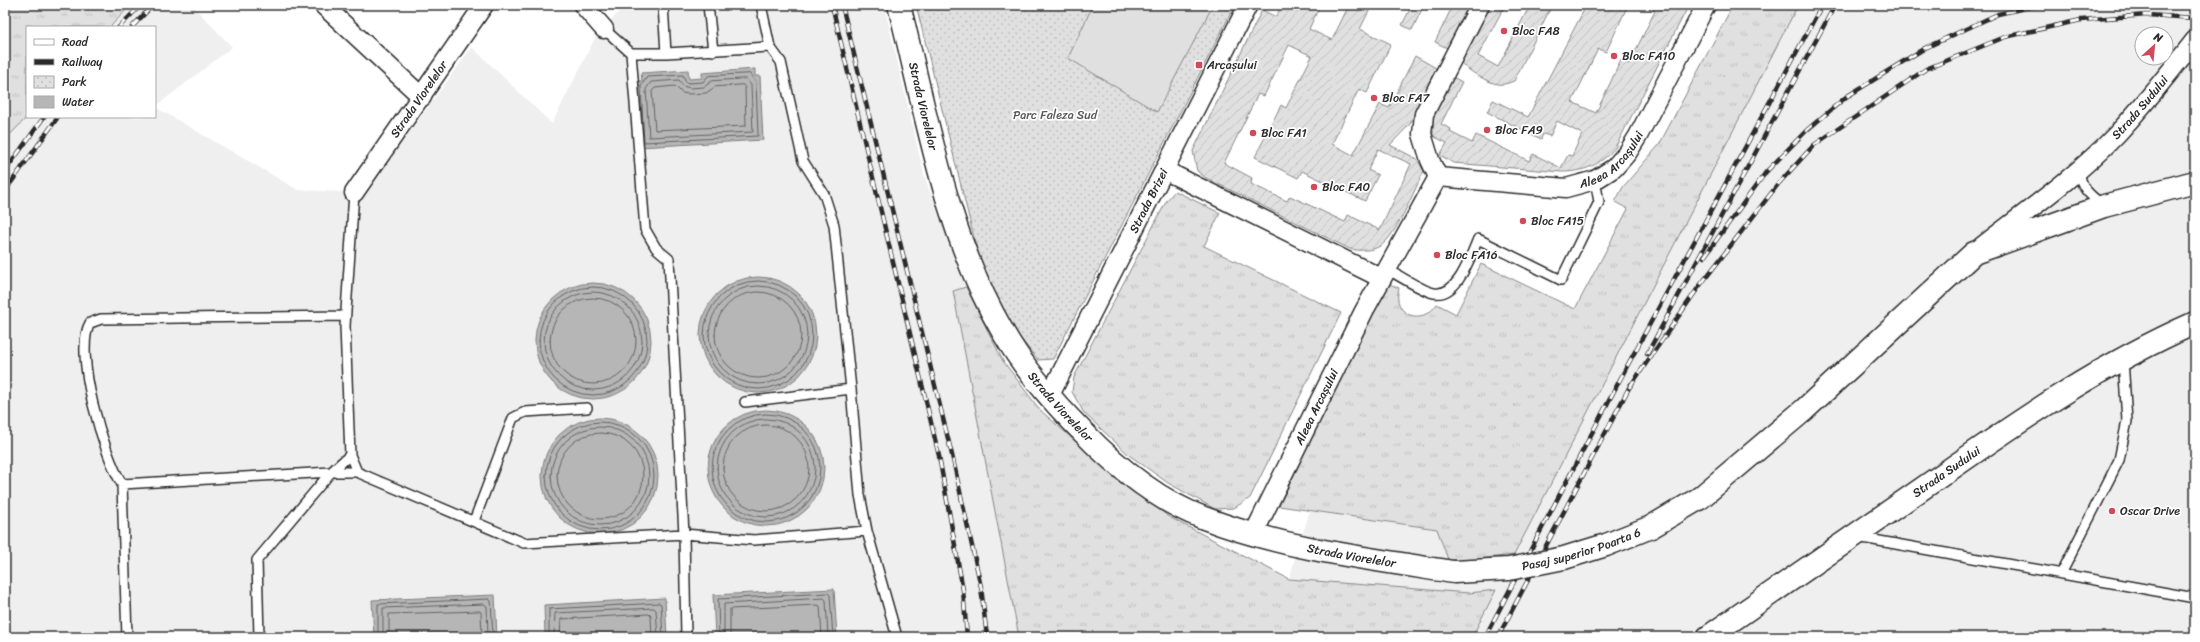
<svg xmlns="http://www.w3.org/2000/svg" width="2200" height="642" font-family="Sriracha,sans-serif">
  <defs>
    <pattern id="grass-tufts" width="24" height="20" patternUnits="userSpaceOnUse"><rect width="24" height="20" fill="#e0e0e0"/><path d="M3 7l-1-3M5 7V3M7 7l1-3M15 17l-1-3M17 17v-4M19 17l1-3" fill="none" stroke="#c0c0c0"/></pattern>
    <pattern id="park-dots" width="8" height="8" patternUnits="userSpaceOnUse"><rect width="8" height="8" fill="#e0e0e0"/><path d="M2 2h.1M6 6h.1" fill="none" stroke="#c0c0c0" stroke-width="1.8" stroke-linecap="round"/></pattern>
    <pattern id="garden-furrows" width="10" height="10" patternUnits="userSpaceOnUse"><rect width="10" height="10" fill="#e0e0e0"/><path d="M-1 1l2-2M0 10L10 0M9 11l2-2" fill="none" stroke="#c0c0c0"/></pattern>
  </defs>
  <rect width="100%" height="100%" fill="#fff"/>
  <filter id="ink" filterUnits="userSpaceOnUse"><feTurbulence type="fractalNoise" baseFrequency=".025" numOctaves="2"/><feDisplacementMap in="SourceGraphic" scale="8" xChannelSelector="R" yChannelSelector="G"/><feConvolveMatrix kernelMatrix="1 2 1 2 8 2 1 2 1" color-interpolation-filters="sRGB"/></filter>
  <g filter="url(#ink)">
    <path fill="#efefef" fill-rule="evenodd" d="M131 5H192L232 47 155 107V27H110Z
      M621 5H884L924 175 966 287 953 292 1019 637H5V140L27 117H155V107L298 190 365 193 472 47 552 124 595 38 618 13Z
      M1798 5H2195V637H1260L1289 579 1310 510 1438 529 1514 555ZM2142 34H2166V58H2142Z"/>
    <path fill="url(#grass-tufts)" stroke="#868686" d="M5 5H131L110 27H27V117L5 140Z
      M1733 5H1798L1514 555 1449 562 1437 529 1279 506 1387 283 1399 288C1391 315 1422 327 1437 304L1456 314 1481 264 1575 309 1628 209 1615 202 1623 187 1659 145Z
      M1175 191 1220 213 1204 246 1341 313 1250 498 1234 508 1215 509 1168 483 1129 455 1084 413 1072 392 1074 377 1167 200Z
      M966 287 1003 361 1040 410 1110 472 1169 517 1289 579 1469 593 1496 590 1472 637H1019L953 291Z"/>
    <path fill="url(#park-dots)" stroke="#868686" d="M916 5H1235L1053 359 1038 360 1011 327 982 270Z"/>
    <path fill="url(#garden-furrows)" stroke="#868686" fill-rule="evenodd" d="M1282 5H1320L1309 29 1332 40 1349 5H1372L1360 29 1391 44 1367 93 1359 89 1332 144 1353 155 1380 104 1389 108 1415 56 1436 68 1410 124 1390 145 1417 159 1424 171C1415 188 1395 239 1380 246 1372 251 1359 251 1350 249L1206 178 1197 171 1193 151 1262 10 1276 17ZM1289 45 1312 56 1286 108 1281 105 1255 157 1298 178 1302 171 1365 201 1378 175 1368 170 1378 149 1411 164 1380 230 1348 215 1345 222 1290 196 1287 201 1251 184 1252 178 1224 163 1258 94 1264 96Z
      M1412 5H1424L1412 30 1402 25Z
      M1453 5H1471L1449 49 1435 42Z
      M1487 5H1505L1478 56 1498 67 1530 5H1552L1514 81C1509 83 1503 85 1498 84 1488 83 1467 70 1461 63V54Z
      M1580 5H1628L1606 52 1598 49 1572 102 1596 113 1621 60 1629 64 1655 11 1642 5H1689L1615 148C1600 165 1584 172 1562 172L1453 163 1440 155 1447 143 1433 136C1432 108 1436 99 1449 75L1462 82 1441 124 1451 129 1450 132 1472 143 1476 135 1529 161 1533 154 1561 168 1568 155 1572 156 1582 134 1557 121 1550 136 1543 134 1541 139 1487 112 1493 100 1528 117 1585 8Z"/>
    <path fill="#e0e0e0" stroke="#868686" d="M1093 5H1213L1157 112 1068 58Z"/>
    <path fill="#b6b6b6" stroke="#7e7e7e" d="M755 69V76H760L763 140 640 147 637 81H642L641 73 688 70 689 79 702 78V73Z
      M700 335a58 58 0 1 1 116 0a58 58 0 1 1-116 0Z
      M535 341a58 58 0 1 1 116 0a58 58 0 1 1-116 0Z
      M708 468a58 58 0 1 1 116 0a58 58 0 1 1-116 0Z
      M542 476a58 58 0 1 1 116 0a58 58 0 1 1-116 0Z
      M834 589 837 637H715L713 595Z
      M495 595 497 637H374L372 600Z
      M665 598 667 637H545L544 605Z"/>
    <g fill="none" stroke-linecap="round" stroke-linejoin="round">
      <path stroke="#636363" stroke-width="1" d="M750 74 756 82 758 136 644 142 641 86 647 77 683 75 686 82 689 83 703 82 708 76Z
        M746 79 751 85 753 132 649 137 646 89 651 82 679 80 683 86 690 88 704 87 712 81Z
        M743 85 745 88 746 126 655 130 652 91 655 88 675 86 682 93 690 94 706 93 715 87Z
        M704 335a54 54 0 1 1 108 0a54 54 0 1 1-108 0Z
        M709 335a49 49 0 1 1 98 0a49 49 0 1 1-98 0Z
        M539 341a54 54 0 1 1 108 0a54 54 0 1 1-108 0Z
        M544 341a49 49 0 1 1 98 0a49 49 0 1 1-98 0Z
        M715 335a43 43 0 1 1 86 0a43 43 0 1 1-86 0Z
        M550 341a43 43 0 1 1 86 0a43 43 0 1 1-86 0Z
        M712 468a54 54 0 1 1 108 0a54 54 0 1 1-108 0Z
        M717 468a49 49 0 1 1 98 0a49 49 0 1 1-98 0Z
        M546 476a54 54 0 1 1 108 0a54 54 0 1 1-108 0Z
        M723 468a43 43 0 1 1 86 0a43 43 0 1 1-86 0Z
        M551 476a49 49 0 1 1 98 0a49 49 0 1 1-98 0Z
        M557 476a43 43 0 1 1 86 0a43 43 0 1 1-86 0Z
        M378 637V604L489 599 491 601 493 637
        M383 637V608L484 604 487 606 488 637
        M389 637V614L479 611 481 612 482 637
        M549 637V609L659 603 661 604 663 637
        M554 637 555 613 654 608 656 610 658 637
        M560 637 561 619 649 614 651 616 652 637
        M719 637 718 599 828 593 830 595 833 637
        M724 637V604L824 598 826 600 828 637
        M730 637V609L818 605 820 606 822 637"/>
      <defs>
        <path id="lane" d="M708 5 713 51
          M761 5 770 47 781 62 803 161 824 194 834 225 851 389 860 495 867 531 897 637
          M604 29 631 53H666L663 5
          M631 53 645 229 656 248 669 259 684 534 686 637
          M666 53 770 47
          M2079 170C2081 188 2088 194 2103 205
          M1387 269C1398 275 1424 292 1434 293 1458 297 1470 257 1478 239L1561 280 1599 202 1595 180
          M345 316 101 319 90 323C73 352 104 456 122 484L331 472 350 455 357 472
          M745 402 851 389
          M350 455 345 326 354 193
          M122 484 127 637
          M474 521 513 418 525 412 587 408
          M1857 537 2195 598
          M2061 574 2119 460 2127 421 2123 360
          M259 637 257 560 331 472H357L524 543 684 534 754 540 867 531"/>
        <g id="street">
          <path d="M323 5 422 97"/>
          <path d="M583 5 604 29"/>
          <path d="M1164 170 1381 278"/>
          <path id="s1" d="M1438 177 1566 188 1595 180 1614 168 1628 152 1638 136 1706 5"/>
          <path d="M1438 177 1430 160 1422 134 1424 114 1480 5"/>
          <path id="s2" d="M354 193 484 5"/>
          <path id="s3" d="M1981 247C2027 211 2077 176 2117 134 2145 104 2170 72 2195 40"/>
          <path id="s4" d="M1049 397 1248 5"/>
          <path id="s5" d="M1253 535 1364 311 1438 177"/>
        </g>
        <g id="secondary">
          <path id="s6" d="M899 5C927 115 945 233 1003 332 1024 369 1053 402 1083 432 1117 467 1158 501 1204 518 1285 549 1369 559 1454 572"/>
          <path d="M1700 498 1804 410 1974 253 2104 206 2195 182"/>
          <path id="s7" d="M1708 637C1785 584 1862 530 1939 477 2022 419 2102 364 2195 323"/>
        </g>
      </defs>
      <use href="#lane" stroke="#2b2b2b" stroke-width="12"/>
      <use href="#street" stroke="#2b2b2b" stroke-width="21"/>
      <use href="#secondary" stroke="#2b2b2b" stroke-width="25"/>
      <use href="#lane" stroke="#fff" stroke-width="9"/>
      <use href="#street" stroke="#fff" stroke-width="18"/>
      <use href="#secondary" stroke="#fff" stroke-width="22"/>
      <defs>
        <path id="rail" d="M832 5 939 456 963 590 967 637
          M842 5 952 455 981 587 987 637
          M119 27 141 5
          M132 27 153 5
          M5 171 44 117
          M5 191 58 117
          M1704 257 1766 172 1807 130 1846 97 1925 48 1998 14 2039 5
          M1647 354 1835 5
          M1629 388 1698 288 1779 183 1814 145 1926 69 2005 37 2081 20 2147 15 2195 18
          M1485 637 1625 370 1822 5
          M1498 637 1631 384"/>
      </defs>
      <use href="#rail" stroke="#2b2b2b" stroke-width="4.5"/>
      <use href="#rail" stroke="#fff" stroke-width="3" stroke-dasharray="9" stroke-linecap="butt"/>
      <defs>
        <g id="secondary-bridge">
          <path id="s8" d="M1454 572 1509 569 1564 558 1606 545 1651 527 1700 498"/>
        </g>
      </defs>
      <use href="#secondary-bridge" stroke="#2b2b2b" stroke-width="25" stroke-linecap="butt"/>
      <use href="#secondary-bridge" stroke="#fff" stroke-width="22"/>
    </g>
  </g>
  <g fill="#d1495b" stroke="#fff" stroke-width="1.5">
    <circle cx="1504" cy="31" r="4"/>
    <circle cx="1614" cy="56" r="4"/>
    <rect x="1195" y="61" width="8" height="8" rx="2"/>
    <circle cx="1374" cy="98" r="4"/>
    <circle cx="1487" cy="130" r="4"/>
    <circle cx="1253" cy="133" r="4"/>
    <circle cx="1314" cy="187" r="4"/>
    <circle cx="1523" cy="221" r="4"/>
    <circle cx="1437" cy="255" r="4"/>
    <circle cx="2112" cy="511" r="4"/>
  </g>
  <g text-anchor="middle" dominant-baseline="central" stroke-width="3.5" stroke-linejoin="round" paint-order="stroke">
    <g font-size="12" fill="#2b2b2b" stroke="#fff" text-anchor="start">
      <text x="1512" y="31">Bloc FA8</text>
      <text x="1622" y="56">Bloc FA10</text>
      <text x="1207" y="65">Arcașului</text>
      <text x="1382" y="98">Bloc FA7</text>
      <text x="1495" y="130">Bloc FA9</text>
      <text x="1261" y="133">Bloc FA1</text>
      <text x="1322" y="187">Bloc FA0</text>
      <text x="1531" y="221">Bloc FA15</text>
      <text x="1445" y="255">Bloc FA16</text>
      <text x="2120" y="511">Oscar Drive</text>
    </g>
    <g font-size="12" fill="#2b2b2b" stroke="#fff">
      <text stroke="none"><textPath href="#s2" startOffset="114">Strada Viorelelor</textPath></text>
      <text stroke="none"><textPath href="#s6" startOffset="104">Strada Viorelelor</textPath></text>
      <text stroke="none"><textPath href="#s3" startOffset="212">Strada Sudului</textPath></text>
      <text stroke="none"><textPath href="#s1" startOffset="184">Aleea Arcașului</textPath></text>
      <text stroke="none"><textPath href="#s4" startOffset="220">Strada Brizei</textPath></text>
      <text stroke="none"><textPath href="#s6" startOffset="439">Strada Viorelelor</textPath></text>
      <text stroke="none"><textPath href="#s5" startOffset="143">Aleea Arcașului</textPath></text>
      <text stroke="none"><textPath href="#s7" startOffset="290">Strada Sudului</textPath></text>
      <text stroke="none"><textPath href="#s8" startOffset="130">Pasaj superior Poarta 6</textPath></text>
      <text stroke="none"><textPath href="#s6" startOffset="775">Strada Viorelelor</textPath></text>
    </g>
    <g font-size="12" fill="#585858" stroke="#fff">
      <text x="1055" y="115">Parc Faleza Sud</text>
    </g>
  </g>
  <rect width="2200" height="642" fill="none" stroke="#fff" stroke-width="20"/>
  <rect x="10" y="10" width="2180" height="622" fill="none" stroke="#2b2b2b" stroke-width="1.5" filter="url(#ink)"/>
  <rect x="26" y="26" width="130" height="92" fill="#ffffff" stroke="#aaaaaa"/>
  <rect x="34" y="39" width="20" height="6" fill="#ffffff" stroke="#aaaaaa"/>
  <text x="62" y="46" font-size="12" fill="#2b2b2b">Road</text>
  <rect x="34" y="59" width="20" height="6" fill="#2b2b2b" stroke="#aaaaaa"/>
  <text x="62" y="66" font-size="12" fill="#2b2b2b">Railway</text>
  <rect x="34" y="76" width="20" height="12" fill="url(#park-dots)" stroke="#aaaaaa"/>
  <text x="62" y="86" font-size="12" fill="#2b2b2b">Park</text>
  <rect x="34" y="96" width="20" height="12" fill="#b6b6b6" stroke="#aaaaaa"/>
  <text x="62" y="106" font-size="12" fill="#2b2b2b">Water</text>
  <g transform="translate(2154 46) rotate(27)"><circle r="19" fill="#ffffff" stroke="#aaaaaa"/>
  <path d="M0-3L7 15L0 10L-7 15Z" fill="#d1495b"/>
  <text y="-6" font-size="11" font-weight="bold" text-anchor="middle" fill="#2b2b2b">N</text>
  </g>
</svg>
